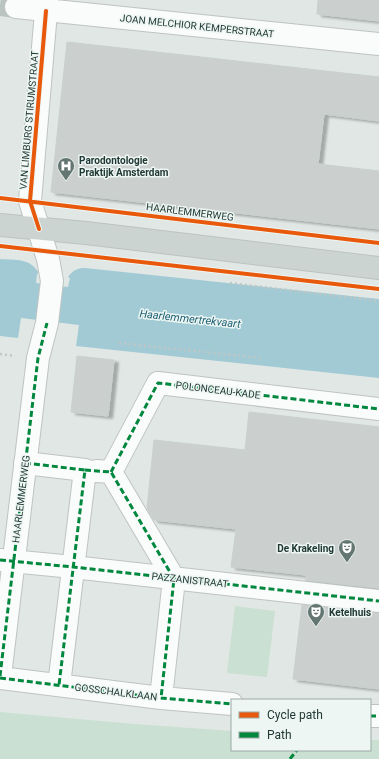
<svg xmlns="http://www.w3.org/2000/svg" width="379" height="759" font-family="Roboto,sans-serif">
  <defs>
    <filter id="shadow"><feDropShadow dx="4.5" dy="2.5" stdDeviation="1" flood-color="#0004"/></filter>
  </defs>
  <rect width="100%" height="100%" fill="#e1e7e4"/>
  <path fill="#c9e0d2" d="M235 606 275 611 267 677 227 673Z
    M0 712 134 724 232 731V750H370V740H379V759H0Z"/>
  <path fill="#a1cad5" d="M0 259C16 260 30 258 39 273L37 274 36 283 68 287 70 278 68 277C73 270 78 268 85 268L379 299V378L76 346 79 325 21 318 18 338 0 336Z"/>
  <path fill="#cbd0ce" stroke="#c9d0cd" filter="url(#shadow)" d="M318 0H379V21L317 14Z
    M67 42 379 77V121L324 114 318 164 379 171V229L51 192Z
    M77 356 114 360 108 416 71 412Z
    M249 412 379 427V588L305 580 306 575 231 567 236 529 154 520 147 508 154 440 245 450Z
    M302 605 379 613V689L293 679Z"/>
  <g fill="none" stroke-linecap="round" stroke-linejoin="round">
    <path stroke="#bac4c1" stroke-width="22" stroke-dasharray="22 11" stroke-linecap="butt" d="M0 5 16 7"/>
    <defs>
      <path id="minor" d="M16 7 379 44
        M25 463 85 470 59 685
        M96 471 111 472 174 579 161 698
        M111 472 158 383 379 409
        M0 560 73 567 379 601
        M0 676 38 358 47 323 52 281 48 259 30 201 47 0
        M0 678 161 698 232 704
        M370 716H379"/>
      <path id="major" d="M0 225 86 233 379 268"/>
    </defs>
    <use href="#minor" stroke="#bec4c1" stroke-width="24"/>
    <use href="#major" stroke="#bbc3c1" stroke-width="24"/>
    <path stroke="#bec7c5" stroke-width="2.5" stroke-dasharray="2 3" stroke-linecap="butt" d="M230 283 379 301
      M119 343 262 358
      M0 354 15 356"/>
    <use href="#minor" stroke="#fafbfb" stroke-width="22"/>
    <use href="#major" stroke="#ccd4d2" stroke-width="22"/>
    <path stroke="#00873e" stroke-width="3" stroke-dasharray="6 3" stroke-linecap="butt" d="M25 463 85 470 59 685
      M85 470 111 472 174 579 161 698
      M111 472 158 383 379 409
      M0 560 73 567 379 601
      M0 676 38 358 47 323
      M0 678 161 698 232 704
      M370 716H379
      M290 759 297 750"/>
    <defs>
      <path id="cycleway" d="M0 198 379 243
        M39 229 30 201 46 11
        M0 246 379 289"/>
    </defs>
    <use href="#cycleway" stroke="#eef6f3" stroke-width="6"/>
    <use href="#cycleway" stroke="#e8590c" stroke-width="4"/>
  </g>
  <defs>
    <symbol id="hospital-pin" viewBox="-11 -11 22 30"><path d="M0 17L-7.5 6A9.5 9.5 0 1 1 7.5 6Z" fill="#647672" stroke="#eef6f3"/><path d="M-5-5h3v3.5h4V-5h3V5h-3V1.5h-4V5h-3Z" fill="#fff"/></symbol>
    <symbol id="theatre-pin" viewBox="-11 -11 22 30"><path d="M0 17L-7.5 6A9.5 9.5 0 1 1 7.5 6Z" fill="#647672" stroke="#eef6f3"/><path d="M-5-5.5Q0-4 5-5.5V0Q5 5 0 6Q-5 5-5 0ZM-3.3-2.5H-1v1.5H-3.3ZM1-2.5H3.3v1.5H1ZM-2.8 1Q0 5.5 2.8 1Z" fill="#fff"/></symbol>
  </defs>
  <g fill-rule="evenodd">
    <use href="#hospital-pin" x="56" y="156" width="20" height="27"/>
    <use href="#theatre-pin" x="337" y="538" width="20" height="27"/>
    <use href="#theatre-pin" x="306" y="602" width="20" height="27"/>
  </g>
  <g text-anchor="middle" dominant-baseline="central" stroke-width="3" stroke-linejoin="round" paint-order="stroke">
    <g font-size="10" fill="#203934" stroke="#eef6f3">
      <text transform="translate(197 26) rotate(6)">JOAN MELCHIOR KEMPERSTRAAT</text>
      <text transform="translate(29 120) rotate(-85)">VAN LIMBURG STIRUMSTRAAT</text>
      <text transform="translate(190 212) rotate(7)">HAARLEMMERWEG</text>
      <text transform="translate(218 390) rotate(7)">POLONCEAU-KADE</text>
      <text transform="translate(21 499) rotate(-83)">HAARLEMMERWEG</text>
      <text transform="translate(190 580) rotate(6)">PAZZANISTRAAT</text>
      <text transform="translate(116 692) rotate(7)">GOSSCHALKLAAN</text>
    </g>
    <g font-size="10" font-weight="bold" fill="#203934" stroke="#eef6f3" text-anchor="start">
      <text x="79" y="160">Parodontologie<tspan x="79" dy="12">Praktijk Amsterdam</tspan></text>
      <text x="334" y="548" text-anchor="end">De Krakeling</text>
      <text x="329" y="612">Ketelhuis</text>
    </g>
    <g font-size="11" font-style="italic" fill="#1b5e74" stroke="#eef6f3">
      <text transform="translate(190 319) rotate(6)">Haarlemmertrekvaart</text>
    </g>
  </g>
  <rect x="231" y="699" width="140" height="52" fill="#eef6f3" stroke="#9caaa7"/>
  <rect x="239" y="712" width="20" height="6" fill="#e8590c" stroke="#9caaa7"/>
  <text x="267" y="719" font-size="12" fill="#203934">Cycle path</text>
  <rect x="239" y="732" width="20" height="6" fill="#00873e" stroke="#9caaa7"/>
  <text x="267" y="739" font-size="12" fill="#203934">Path</text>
</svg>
